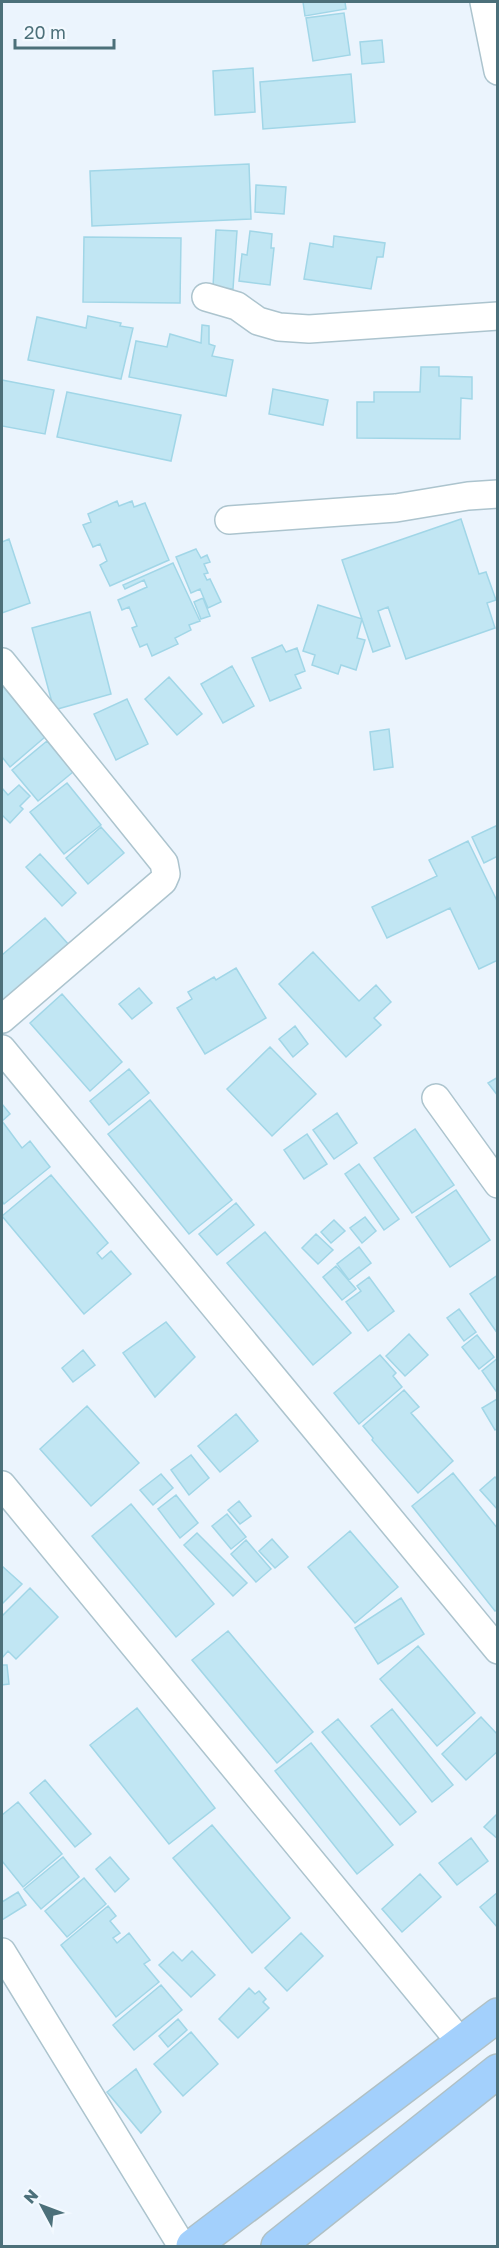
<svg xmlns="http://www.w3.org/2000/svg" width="499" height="2248" font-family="'Golos Text',sans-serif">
  <rect width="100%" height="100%" fill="#ebf4fd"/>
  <path fill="#c1e6f3" stroke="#a1d6e7" stroke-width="1.5" d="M303 2H345L346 9 305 16Z
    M344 13 350 55 313 61 306 18Z
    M382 40 384 62 362 64 360 42Z
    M253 68 255 112 215 115 213 71Z
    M351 74 355 122 263 129 260 82Z
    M249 164 251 219 92 226 90 171Z
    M256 185 286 187 284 214 255 212Z
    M216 230 237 231 233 289 213 287Z
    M250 231 272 234 271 248H274L270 285 239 281 242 254 247 255Z
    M334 236 385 243 383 257H377L371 289 304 279 310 243 333 247Z
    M84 237 181 238 180 303 83 302Z
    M88 316 121 323 120 326 133 328 121 379 28 360 37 317 86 328Z
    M202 325 209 326V344L215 346 212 356 233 360 226 396 129 377 136 341 167 347 170 334 201 343Z
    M421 367H439V376L472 377V399L461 398 460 439 357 438V402H374V392H420Z
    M2 380 54 390 45 434 2 426Z
    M273 389 328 400 323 425 269 414Z
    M67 392 181 415 171 461 57 437Z
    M117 501 119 506 132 501 134 507 145 503 169 560 110 586 100 565 107 561 100 544 93 547 83 525 91 522 88 514Z
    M461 519 479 574 486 572 496 600 487 603 495 628 406 659 388 607 378 611 390 646 373 652 342 560Z
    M9 539 30 603 2 613V542Z
    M196 549 201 558 207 555 210 562 204 564 208 573 204 574 207 580 210 579 221 602 208 608 200 589 191 593 176 557Z
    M173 563 200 621 189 625 191 630 175 638 178 644 152 656 147 644 140 647 132 628 137 626 129 607 122 610 118 600 147 587 144 580 125 589 123 585Z
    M203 598 210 616 201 619 194 602Z
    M318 605 362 619 357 638 365 640 356 670 341 665 338 674 312 665 315 655 303 651Z
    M90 612 111 694 54 710 32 628Z
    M282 645 286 652 297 648 305 671 295 675 301 688 270 701 252 658Z
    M232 666 254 706 223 723 201 684Z
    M169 677 202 714 177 735 145 699Z
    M2 685 45 737 10 767 2 757Z
    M127 699 148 744 116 760 94 714Z
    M389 729 393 767 374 770 370 732Z
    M47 741 73 772 38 801 12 770Z
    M67 783 101 825 64 854 30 812Z
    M19 785 30 796 20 806 23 809 10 823 2 815V788L8 795Z
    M498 825V856L484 863 472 837Z
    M101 827 124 853 88 884 66 858Z
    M468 841 498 903V960L479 969 450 908 387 938 372 907 437 876 429 860Z
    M40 854 76 893 62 906 26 867Z
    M45 918 69 945 2 1004V955Z
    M313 952 359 1001 376 985 391 1002 374 1018 381 1025 346 1057 279 984Z
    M236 968 266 1018 205 1054 177 1008 192 999 188 992 214 977 216 980Z
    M139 988 152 1003 132 1019 119 1004Z
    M62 994 122 1062 90 1091 30 1023Z
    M295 1026 308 1044 293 1057 279 1039Z
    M270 1047 316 1094 272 1136 227 1089Z
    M129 1069 149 1093 109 1125 90 1101Z
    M498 1077V1096L488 1083Z
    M150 1100 232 1200 189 1234 108 1134Z
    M2 1104 10 1114 2 1121Z
    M337 1113 357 1143 334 1159 313 1130Z
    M2 1121 22 1148 30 1141 50 1167 4 1204 2 1201Z
    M415 1129 454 1185 412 1213 374 1158Z
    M307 1134 327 1164 304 1179 284 1150Z
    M359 1164 399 1219 384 1230 345 1174Z
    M51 1175 108 1243 97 1253 102 1259 111 1251 131 1274 84 1314 2 1216Z
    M456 1190 490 1240 450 1267 416 1217Z
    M236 1203 254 1225 217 1255 199 1234Z
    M365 1217 376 1231 362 1243 350 1228Z
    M334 1220 345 1231 331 1243 321 1232Z
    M265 1232 351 1333 313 1365 227 1263Z
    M316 1234 333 1250 318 1264 302 1248Z
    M359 1247 371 1263 349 1280 337 1264Z
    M336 1266 356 1289 342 1300 323 1277Z
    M498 1275V1334L470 1294Z
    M369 1277 394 1311 368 1331 346 1302 361 1291 357 1286Z
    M459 1309 476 1332 464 1341 447 1318Z
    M166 1322 195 1357 155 1397 123 1353Z
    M409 1334 428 1355 405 1376 386 1356Z
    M477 1335 494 1357 479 1369 462 1347Z
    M83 1350 95 1365 73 1382 62 1368Z
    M380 1355 396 1373 393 1376 402 1387 359 1424 334 1393Z
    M498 1358V1390L496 1391 482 1371Z
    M404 1390 419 1407 411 1413 453 1461 418 1493 372 1440 373 1438 363 1426Z
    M497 1399 498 1428 495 1430 482 1408Z
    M87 1406 139 1463 91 1506 40 1449Z
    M236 1414 258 1441 220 1472 198 1446Z
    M191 1455 209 1478 189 1495 171 1470Z
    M453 1473 498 1529V1609L495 1611 412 1506Z
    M161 1474 173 1488 153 1505 140 1490Z
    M495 1477 498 1480V1510L480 1490Z
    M176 1495 198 1523 180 1538 158 1509Z
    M239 1501 251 1516 240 1524 228 1510Z
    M131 1504 214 1604 176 1637 92 1536Z
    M227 1514 246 1537 231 1549 212 1526Z
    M350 1531 398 1587 355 1623 308 1567Z
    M197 1533 247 1583 233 1596 184 1545Z
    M272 1539 288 1557 275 1568 259 1551Z
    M246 1540 271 1569 256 1582 231 1554Z
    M2 1566 22 1584 2 1604Z
    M30 1588 58 1617 16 1659 8 1651 2 1658V1616Z
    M401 1598 424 1634 378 1664 355 1628Z
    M228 1631 313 1732 277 1763 192 1660Z
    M418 1646 475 1713 437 1746 380 1679Z
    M2 1665H7L9 1684 2 1685Z
    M137 1708 215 1808 169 1844 90 1745Z
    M392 1709 453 1785 432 1802 371 1726Z
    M481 1717 498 1735V1751L466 1780 442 1754Z
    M338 1719 416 1812 400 1825 322 1732Z
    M311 1743 393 1845 357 1874 275 1771Z
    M45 1780 91 1834 75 1847 30 1793Z
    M18 1802 62 1854 23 1887 2 1861V1815Z
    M498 1813V1839L484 1827Z
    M212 1825 290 1918 252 1953 173 1858Z
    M471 1838 488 1861 457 1885 439 1863Z
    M63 1857 79 1877 41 1909 24 1889Z
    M110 1857 129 1879 115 1892 96 1869Z
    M420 1874 441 1897 402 1932 382 1909Z
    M84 1878 106 1904 67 1937 45 1911Z
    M18 1892 26 1905 2 1920V1902Z
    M498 1892V1926L497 1927 480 1907Z
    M108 1906 116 1916 110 1921 120 1933 113 1938 117 1943 129 1933 150 1960 144 1964 159 1982 116 2017 61 1945Z
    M301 1933 323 1956 287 1991 265 1968Z
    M192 1951 215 1975 191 1997 159 1965 173 1952 182 1961Z
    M161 1985 182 2010 134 2050 113 2025Z
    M249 1988 255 1994 259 1991 266 1999 263 2002 269 2008 238 2038 219 2019Z
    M178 2019 187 2030 168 2047 159 2036Z
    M191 2032 218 2064 183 2096 154 2064Z
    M136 2069 161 2112 141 2133 107 2092Z"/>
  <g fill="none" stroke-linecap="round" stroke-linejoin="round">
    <defs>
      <path id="street" d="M484 2 498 71
        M206 297 237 306 258 321 279 327 309 329 498 316
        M229 520 396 508 468 496 498 494
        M2 662 164 863 166 874 163 881 2 1019
        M2 1049 498 1650
        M436 1098 498 1184
        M2 1485 462 2044
        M2 1952 182 2246"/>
      <path id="primary" d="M193 2246 498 2015
        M278 2246 498 2071"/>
    </defs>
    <use href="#street" stroke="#acc4ce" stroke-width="30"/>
    <use href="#primary" stroke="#b0c0c4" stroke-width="36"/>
    <use href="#street" stroke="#fff" stroke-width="27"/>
    <use href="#primary" stroke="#a3d0fc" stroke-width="33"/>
  </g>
  <rect width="499" height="2248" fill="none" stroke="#4c707a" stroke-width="6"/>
  <g transform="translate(42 2206) rotate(311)" stroke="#f2f9ff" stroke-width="4.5" paint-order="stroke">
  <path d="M0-4.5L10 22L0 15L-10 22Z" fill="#4c707a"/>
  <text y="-9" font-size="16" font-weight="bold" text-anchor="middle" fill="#4c707a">N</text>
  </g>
  <path d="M15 39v9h99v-9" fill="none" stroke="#4c707a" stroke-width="3"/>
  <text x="24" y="39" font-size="18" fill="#4c707a" stroke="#f2f9ff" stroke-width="4.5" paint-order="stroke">20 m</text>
</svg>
